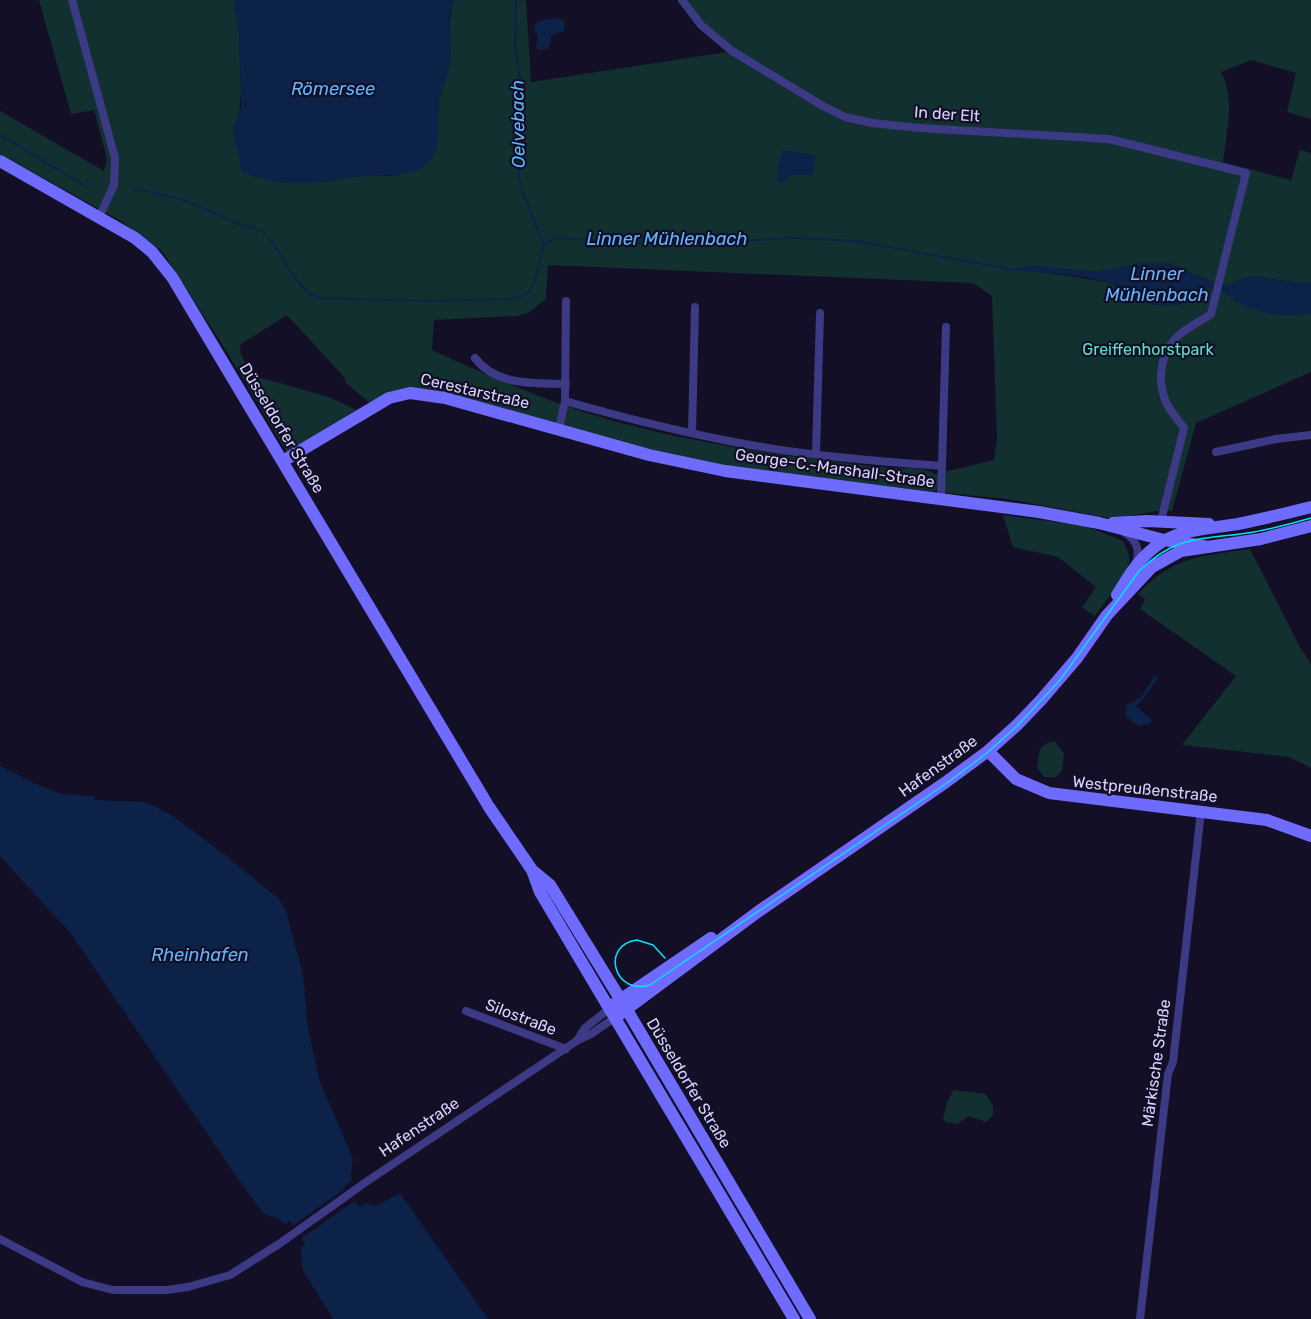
<svg xmlns="http://www.w3.org/2000/svg" width="1311" height="1319" font-family="Rubik,sans-serif">
  <rect width="100%" height="100%" fill="#130f26"/>
  <path fill="#12302f" fill-rule="evenodd" d="M39 0H234L239 35 241 90 239 116 233 129 322 182 361 176H389L403 173 436 149 439 100 450 63V23L452 5 454 0H526L531 82 727 52 696 24 678 0H1311V119L1287 112 1296 73 1251 60 1221 72C1236 99 1226 133 1223 162L1291 180 1300 150 1311 153V284L1271 279 1260 276H1250L1227 285 1212 282 1168 263H1142L1098 272 1031 266 1015 269 1071 276 1110 283 1135 299 1192 297 1202 289 1209 288 1224 290 1235 301 1282 315 1311 313V372L1196 423 1172 511H1156L1114 519 1008 499 947 493 938 479V488L934 492 726 467 396 391 369 402 346 383 344 377 287 315 241 344 240 351 243 359 258 377 329 397 356 410 287 453 227 352 162 251 121 221 0 154V111L104 171 107 159 94 110 71 114ZM548 265 973 283 992 296 997 437 994 460 935 474C924 466 904 469 891 468 868 466 845 463 822 460 757 452 692 441 629 425 561 408 496 379 432 350L434 320 517 316 528 313 546 299Z
    M1003 515 1086 526 1123 541C1126 548 1131 557 1129 564 1126 577 1103 604 1095 616L1082 608 1096 587 1058 557 1013 547Z
    M1250 549 1300 647 1311 664V768L1289 757 1182 745 1236 676 1140 609 1145 599 1138 594C1173 556 1201 556 1250 549Z
    M1055 742 1064 753 1062 770 1056 777H1044L1037 768 1040 749 1047 743Z
    M954 1090 986 1094 993 1106V1115L986 1122 969 1116 957 1124 945 1122 943 1118 948 1100Z"/>
  <path fill="#0c2248" d="M234 0H454C446 16 451 37 451 54 450 72 441 87 439 103 437 118 440 135 436 149 427 183 380 173 355 177 315 183 281 190 242 172L233 132 241 108V90L239 35Z
    M555 18 561 19 565 22 564 31 551 36V41L548 49 539 50 536 47 538 36 534 29 535 25 539 21Z
    M783 150 815 155 813 175H790L784 182 780 183 777 180 778 166Z
    M1142 263H1168L1212 282 1227 285 1250 276H1260L1271 279 1311 284V313C1286 319 1257 314 1236 301 1226 296 1224 290 1212 288 1199 287 1189 302 1176 305 1170 306 1159 306 1153 305 1135 302 1124 288 1108 283 1077 273 1044 273 1012 270L1031 266 1098 272Z
    M1155 675 1158 677C1151 689 1145 697 1136 706L1152 720 1150 724 1138 726 1126 717V706L1142 696Z
    M0 766 34 783 61 794 93 796 95 800 143 802 154 806 173 816 225 855 279 899 286 911 303 975 308 1028 319 1079 353 1159 351 1174V1181L344 1186 359 1207 365 1203 376 1206 400 1193 488 1319H333L302 1269 301 1247 305 1244 290 1221 285 1224 281 1220 264 1214 240 1182 72 935 0 856Z"/>
  <path fill="#130f26" d="M354 1182 348 1187 357 1199 299 1240 291 1227Z"/>
  <g fill="none" stroke-linecap="round" stroke-linejoin="round">
    <path stroke="#0c2248" stroke-width="2" d="M516 0 515 46 521 87 519 178 522 190 544 244
      M0 135 87 187
      M133 189C152 192 172 196 191 203 206 209 221 217 237 223 247 227 259 227 266 235 284 254 294 288 319 298L425 301 509 299 526 295 534 284 544 244 556 238 646 243 722 242 795 238 855 241 1015 270"/>
    <path stroke="#3d3a85" stroke-width="8" d="M72 0 115 158 114 185 99 217
      M682 0 701 25 732 51 823 106 845 117 872 123 920 128 1109 139 1246 173 1211 314C1200 322 1185 328 1176 338 1159 356 1157 383 1167 404 1171 412 1178 420 1184 428L1161 521
      M475 358C496 386 534 383 566 384
      M565 401C621 417 677 431 734 442 802 455 873 461 942 466
      M559 429 565 401 566 301
      M692 433 695 307
      M1216 452 1276 439 1311 435
      M816 453 820 313
      M941 499 946 327
      M1125 533C1137 540 1141 552 1135 565
      M466 1011 566 1049
      M578 1039 585 1028 610 1008
      M0 1239 82 1282 113 1290H167L188 1287 230 1275 279 1244 366 1182 578 1040 591 1034 616 1017
      M1140 1319 1168 1074 1173 1062 1201 811"/>
    <path stroke="#6f6bff" stroke-width="12" d="M0 161 135 238 152 252 172 277 489 807 532 870 540 892 794 1319
      M283 461 389 398 410 393 445 398 649 455 725 471 1039 512 1099 523 1164 540 1204 546
      M1113 523 1147 521 1209 524
      M1117 595C1129 575 1141 555 1162 542 1183 529 1214 528 1238 524 1263 519 1287 513 1311 507
      M988 751 1016 779 1049 793 1267 820 1311 836
      M533 871 550 885 627 1010 810 1319
      M614 1004 711 938
      M616 1017 759 911 946 782 988 751 1017 725 1041 700 1077 658 1107 615 1152 567 1181 551 1261 539 1311 526"/>
    <path stroke="#00e5ff" stroke-width="1.5" d="M665 958 653 945 637 940C600 945 614 996 650 985L947 783 987 753 1017 726 1060 680 1139 571C1176 535 1200 540 1247 533 1269 530 1290 524 1311 518"/>
  </g>
  <g text-anchor="middle" dominant-baseline="central" stroke-width="4.5" stroke-linejoin="round" paint-order="stroke">
    <g font-size="16" fill="#d9d4ff" stroke="#130f26">
      <text transform="translate(947 114) rotate(4)">In der Elt</text>
      <text transform="translate(475 391) rotate(13)">Cerestarstraße</text>
      <text transform="translate(282 428) rotate(59)">Düsseldorfer Straße</text>
      <text transform="translate(835 468) rotate(8)">George-C.-Marshall-Straße</text>
      <text transform="translate(938 766) rotate(-36)">Hafenstraße</text>
      <text transform="translate(1145 789) rotate(6)">Westpreußenstraße</text>
      <text transform="translate(521 1017) rotate(21)">Silostraße</text>
      <text transform="translate(1156 1063) rotate(-82)">Märkische Straße</text>
      <text transform="translate(689 1083) rotate(59)">Düsseldorfer Straße</text>
      <text transform="translate(419 1127) rotate(-34)">Hafenstraße</text>
    </g>
    <g font-size="16" fill="#5fe0c0" stroke="#130f26">
      <text x="1148" y="349">Greiffenhorstpark</text>
    </g>
    <g font-size="18" font-style="italic" fill="#62b6ff" stroke="#130f26">
      <text x="333" y="89">Römersee</text>
      <text transform="translate(518 124) rotate(-91)">Oelvebach</text>
      <text x="667" y="239">Linner Mühlenbach</text>
      <text x="1157" y="274">Linner<tspan x="1157" dy="21">Mühlenbach</tspan></text>
      <text x="200" y="955">Rheinhafen</text>
    </g>
  </g>
</svg>
